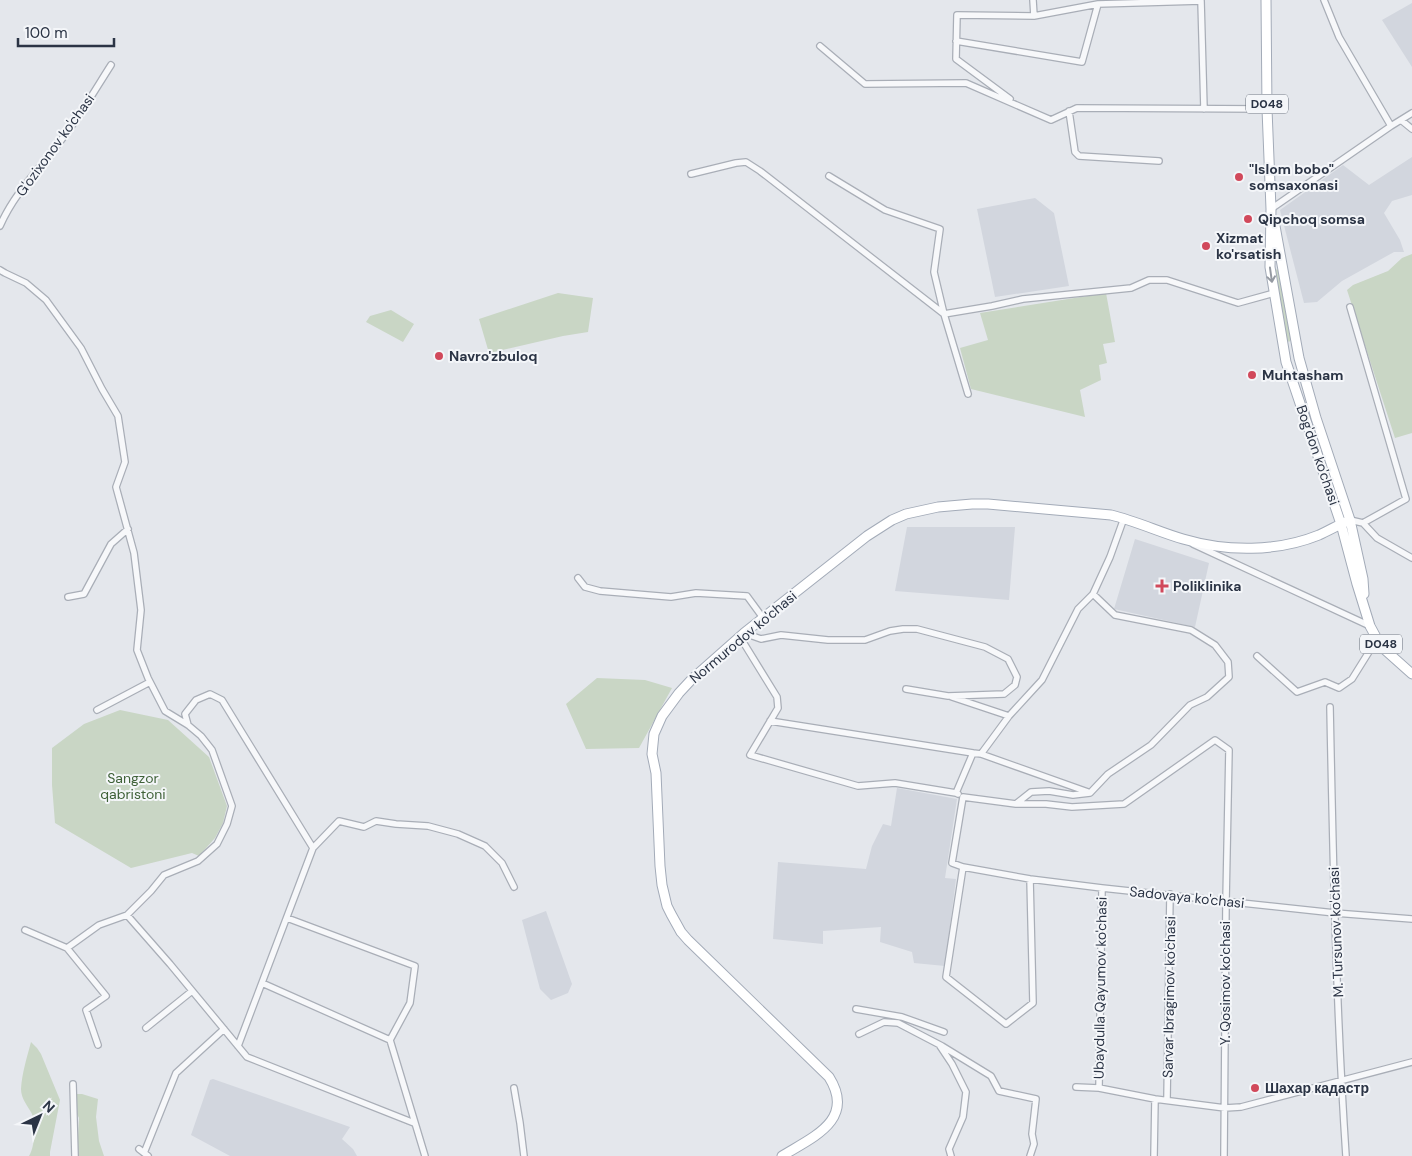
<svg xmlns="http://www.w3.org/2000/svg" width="1412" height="1156" font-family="'DM Sans',sans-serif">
  <rect width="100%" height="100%" fill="#e4e7ec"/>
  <path fill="#d2d6de" d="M1412 3V67L1382 20Z
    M1412 157V195L1392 201 1384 213 1400 240 1404 252H1394L1342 281 1317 302 1304 303 1280 210 1343 165 1369 185Z
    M1035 198 1054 213 1069 286 995 297 977 209Z
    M907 527H1015L1009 600 895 591Z
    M1135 539 1209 563 1195 627 1114 609Z
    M897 788 957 799 945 878 956 879 945 966 914 963 912 952 880 942 881 927 823 931V944L773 939 778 862 866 869 872 846 883 824 891 826Z
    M546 911 572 984 568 993 551 1000 540 989 522 920Z
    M213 1079 350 1127 342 1139 353 1149 357 1156H230L191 1135 210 1080Z"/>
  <path fill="#c9d6c5" d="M1412 254V433L1395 438 1347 290 1353 285 1388 271 1402 258Z
    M1277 269 1278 270 1291 340 1289 342 1287 340 1275 271Z
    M558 293 593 298 588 332 563 336 489 353 479 319Z
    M1106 293 1115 342 1103 344 1107 363 1099 365 1101 380 1080 390 1085 417 971 389 960 348 988 340 980 313Z
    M391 310 414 324 403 342 366 322 370 316Z
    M597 678 645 680 672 688 639 748 586 749 566 704Z
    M120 710 168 720 209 757 227 806 223 823 215 838 199 856 192 853 131 868 55 823 52 785V748L84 724Z
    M31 1042 37 1048 41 1054 60 1100 50 1152V1156H29C35 1146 36 1125 32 1114 28 1106 21 1099 21 1089 22 1073 27 1057 31 1042Z
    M77 1094H82L98 1099 96 1117 99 1141 104 1156H77L79 1118 75 1110 74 1097Z"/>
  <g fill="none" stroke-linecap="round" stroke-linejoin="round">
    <defs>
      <path id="minor" d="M1033 0 1034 16
        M1324 0 1339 37 1391 126
        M956 41 1082 62 1098 4 1201 1 1204 109
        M820 46 865 84 966 83 1051 120 1077 108 1267 109
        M1010 99 956 59 957 15 1034 16 1098 4
        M1069 111 1075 152 1079 156 1159 161
        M1401 120 1412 129
        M691 174 736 163 746 162 760 171 944 314 968 394
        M829 176 885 210 940 229 934 272 944 314 992 306 1023 299 1131 288 1149 280H1167L1238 303 1274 293
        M1271 209 1391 126 1412 113
        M0 226C14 193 41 167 62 139 80 116 95 90 111 65
        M0 270 5 273 26 283 46 300 81 348 102 389 118 416 125 462 116 487 134 553 141 610 137 650 148 678 165 711 188 725 201 736 212 750 232 806 227 824 217 844 198 861 164 875 151 891 127 915
        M1350 307 1406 499 1363 523
        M1350 520 1363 523 1377 538 1412 558
        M1193 544 1370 626
        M578 578 585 587 600 591 671 597 696 593 747 596 763 618
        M68 597 84 594 111 544 128 529
        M744 633 761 639 781 635 828 640H865L890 631 903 629H917L985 647 1008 659 1017 677 1015 685 1004 694 948 696 906 689
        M740 637 777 697 778 708 750 755 858 786 895 783 956 793
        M1257 656 1297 692 1325 682 1339 688 1352 679 1377 639
        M952 697 1009 716
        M1330 707C1333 857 1336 1007 1346 1156
        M97 710 150 682
        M770 721 973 753
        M188 725 185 714 196 700 210 694 222 700 313 848
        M981 754 1088 792
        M958 794 956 793 973 753 981 754 1009 716 1042 680 1078 609 1093 594 1110 557 1124 518
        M1017 803 1031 792 1049 791 1073 795 1090 793 1108 774 1151 745 1190 705 1207 697 1229 677 1228 662 1215 645 1191 630 1115 615 1093 594
        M963 867 1030 879 1102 888 1335 913 1412 919
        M1030 879 1033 1003 1006 1024 946 977 963 867 952 863 963 797 1016 804H1046L1072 807 1124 804 1215 740 1229 750 1226 901 1224 1156
        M287 918 415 966 410 1003 390 1040
        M25 930 67 948 99 925 127 915 170 964 247 1057 414 1123
        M67 948 106 996 86 1010 98 1045
        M262 983 390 1040 425 1156
        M856 1009 902 1017 944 1032
        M146 1028 192 991
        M859 1034 884 1022 898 1023 942 1046 991 1076 999 1091 1036 1099 1032 1134 1034 1144 1030 1156
        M238 1046 313 848 339 821 364 827 376 821 396 824 428 826 458 834 485 846 502 863 514 887
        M940 1046 952 1064 966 1092 963 1117 949 1149 951 1156
        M73 1084 75 1156
        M1076 1087 1099 1088 1155 1099 1225 1108 1241 1107 1412 1062
        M514 1088 520 1123 524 1156
        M1099 1088 1102 888
        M1167 1100 1170 894
        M139 1149 148 1156
        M144 1153 176 1073 224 1029
        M1154 1156 1155 1099"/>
      <path id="primary" d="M1266 0 1267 109 1271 209 1270 267 1286 362 1341 524 1357 584 1370 626 1377 639 1384 649 1412 674
        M1275 226 1299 358 1316 418 1350 520 1363 579 1364 594
        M782 1156C813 1137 856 1120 829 1077L688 940 681 932 671 914 667 906 662 885 660 866 656 773 652 754 654 734 662 716 679 693 692 679 744 633 867 536 892 520 906 514 938 507 972 504H988L1111 515C1136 521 1159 532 1183 539 1227 552 1277 552 1319 535 1330 530 1340 524 1350 520"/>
    </defs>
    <use href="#minor" stroke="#a9aeb7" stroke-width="8"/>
    <use href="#primary" stroke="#a3abb8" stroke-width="11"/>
    <use href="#minor" stroke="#f7f8fa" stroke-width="5.5"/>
    <use href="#primary" stroke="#fff" stroke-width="9"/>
  </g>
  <defs><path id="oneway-shaft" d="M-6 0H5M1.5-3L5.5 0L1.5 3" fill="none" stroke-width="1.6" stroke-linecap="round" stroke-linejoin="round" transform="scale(1.25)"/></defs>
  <use stroke="#959aa2" href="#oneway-shaft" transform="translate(1271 275) rotate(82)"/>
  <g fill="#d1495b" stroke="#f4f6f9" stroke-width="2">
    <circle cx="1239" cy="177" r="5"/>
    <circle cx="1248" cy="219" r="5"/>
    <circle cx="1206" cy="246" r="5"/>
    <circle cx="439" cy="356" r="5"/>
    <circle cx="1252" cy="375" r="5"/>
    <path d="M1159.5 578.5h5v5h5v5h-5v5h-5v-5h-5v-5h5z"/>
    <circle cx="1255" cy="1088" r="5"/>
  </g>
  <g text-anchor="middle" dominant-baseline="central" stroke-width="4" stroke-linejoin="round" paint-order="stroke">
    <g fill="#f4f6f9" stroke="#676e7b" stroke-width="1">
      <rect x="1246" y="94.5" width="42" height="19" rx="4"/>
      <rect x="1360" y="634.5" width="42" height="19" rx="4"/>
    </g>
    <g font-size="12" font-weight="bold" fill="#2b3445">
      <text x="1267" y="104">D048</text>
      <text x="1381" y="644">D048</text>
    </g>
    <g font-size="14" fill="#2b3445" stroke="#f4f6f9">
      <text transform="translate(55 145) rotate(-54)">G'ozixonov ko'chasi</text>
      <text transform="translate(1318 455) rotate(71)">Bog'don ko'chasi</text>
      <text transform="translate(743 637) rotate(-40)">Normurodov ko'chasi</text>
      <text transform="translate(1187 897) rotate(6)">Sadovaya ko'chasi</text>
      <text transform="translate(1336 932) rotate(-92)">M. Tursunov ko'chasi</text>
      <text transform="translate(1225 983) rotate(-90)">Y. Qosimov ko'chasi</text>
      <text transform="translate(1100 988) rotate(-89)">Ubaydulla Qayumov ko'chasi</text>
      <text transform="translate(1169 997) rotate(-89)">Sarvar Ibragimov ko'chasi</text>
    </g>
    <g font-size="14" font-weight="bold" fill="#2b3445" stroke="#f4f6f9" text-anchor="start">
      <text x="1249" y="169">"Islom bobo"<tspan x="1249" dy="16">somsaxonasi</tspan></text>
      <text x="1258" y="219">Qipchoq somsa</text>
      <text x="1216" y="238">Xizmat<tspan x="1216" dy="16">ko'rsatish</tspan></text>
      <text x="449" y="356">Navro'zbuloq</text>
      <text x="1262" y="375">Muhtasham</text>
      <text x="1173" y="586">Poliklinika</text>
      <text x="1265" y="1088">Шахар кадастр</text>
    </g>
    <g font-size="14" fill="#3f6138" stroke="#f4f6f9">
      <text x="133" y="778">Sangzor<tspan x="133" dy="16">qabristoni</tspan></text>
    </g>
  </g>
  <g transform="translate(40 1116) rotate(43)" stroke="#f4f6f9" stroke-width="4" paint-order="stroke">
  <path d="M0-4L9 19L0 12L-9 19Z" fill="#2b3445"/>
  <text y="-8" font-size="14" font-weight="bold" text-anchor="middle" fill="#2b3445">N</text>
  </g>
  <path d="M18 38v8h96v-8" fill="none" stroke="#2b3445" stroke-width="2.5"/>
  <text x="25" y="38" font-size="15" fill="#2b3445" stroke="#f4f6f9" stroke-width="4" paint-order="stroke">100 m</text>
</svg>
